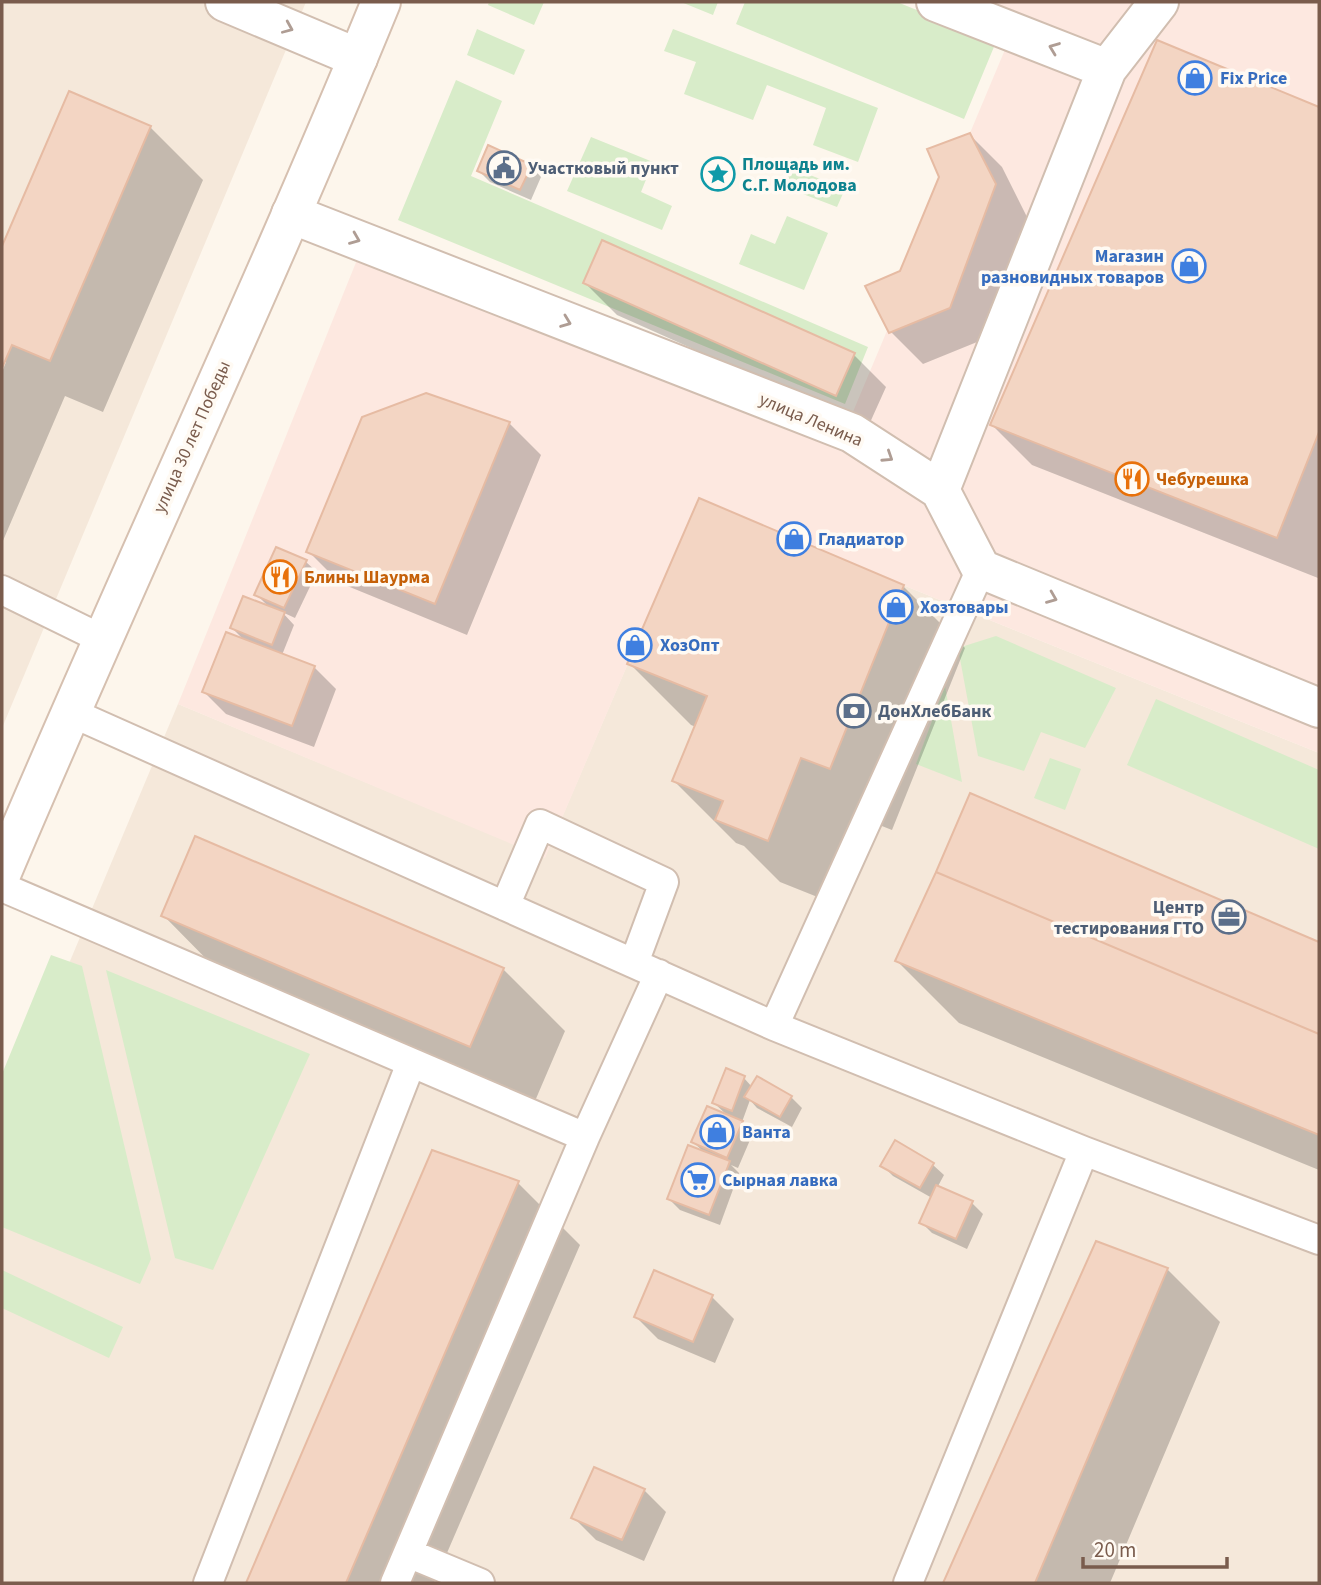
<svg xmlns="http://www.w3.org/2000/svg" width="1321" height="1585" font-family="'Source Sans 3',sans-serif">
  <rect width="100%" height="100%" fill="#fdf6ec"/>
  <path fill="#f5e8da" d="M2 2H306L2 728Z
    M697 502 1319 753V1583H2V1123L178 704 545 857Z"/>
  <path fill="#fde8e0" d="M971 2H1319V753L697 502 545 858 178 704 369 230 847 426 1017 21Z"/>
  <path fill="#d8ecc9" d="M489 2H544L534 25 488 5Z
    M681 2H718L713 15Z
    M745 2H897L996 42 964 119 736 24Z
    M477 29 525 50 514 75 467 55Z
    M673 29 878 108 858 162 813 145 826 108 767 85 753 120 684 94 696 62 664 51Z
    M456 80 502 101 471 176 868 347 845 404 398 220Z
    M591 137 653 162 641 192 672 206 662 230 567 191Z
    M790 167 845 189 837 207 782 186Z
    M787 216 828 233 804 290 739 264 751 234 775 244Z
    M996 636 1116 688 1085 748 1041 732 1024 771 978 756 958 648Z
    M945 686 962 782 916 764Z
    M1156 699 1319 770V849L1127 765Z
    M1050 758 1081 769 1065 810 1034 798Z
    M51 955 82 966 151 1259 140 1284 2 1227V1074Z
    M106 970 310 1054 213 1270 175 1258Z
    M2 1270 123 1327 109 1358 2 1308Z"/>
  <path fill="#0003" d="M1158 43 1319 109 1318 578 1032 465 992 425Z
    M69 93 150 127 203 180 103 412 65 396 2 543V372L6 362 2 363V250Z
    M970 135 1002 167 1027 217 982 340 923 364 891 332 901 273Z
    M531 166 541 177 531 200 490 182 479 171Z
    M585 283 854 355 886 387 868 427 617 315Z
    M509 423 541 455 467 635 340 583 308 551Z
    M306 562 317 572 295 618 282 612 294 625 282 655 314 667 336 689 314 747 226 714 204 692 245 641 232 628 271 609 256 594Z
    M903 586 965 648 892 830 864 819 830 902 780 882 744 846 736 843 674 781 696 727 691 725 629 663Z
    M971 796 1319 944V1170L959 1023 897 961Z
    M163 915 503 969 565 1031 532 1108 225 978Z
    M744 1078 752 1087 757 1078 791 1097 802 1108 792 1127 757 1108 750 1100 742 1122 753 1133 738 1168 731 1165 739 1173 720 1225 680 1210 669 1199 705 1153 693 1142 728 1116 714 1103Z
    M895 1143 933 1165 944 1175 937 1188 972 1203 983 1214 967 1249 932 1233 921 1222 932 1198 893 1176 883 1166Z
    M433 1152 518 1183 580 1245 434 1583H248Z
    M1097 1243 1167 1269 1220 1322 1110 1583H945Z
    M712 1297 734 1319 715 1363 658 1339 636 1317Z
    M644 1490 666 1512 644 1561 596 1540 574 1518Z"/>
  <path fill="#f3d5c3" stroke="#e6bba3" stroke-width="2" d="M1157 40 1319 107V432L1277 538 990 425Z
    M69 91 151 126 50 361 12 345 2 368V246Z
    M970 133 996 184 950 308 889 333 865 286 900 271 939 177 927 149Z
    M488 145 532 165 520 190 477 171Z
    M602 240 855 353 836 396 583 283Z
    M426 393 510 422 435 604 306 552 362 417Z
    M699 498 904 585 830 769 801 758 768 841 715 820 723 801 672 781 707 696 627 664Z
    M276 547 307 560 284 608 254 595Z
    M243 596 285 612 272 645 230 628Z
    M226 632 315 666 292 726 202 692Z
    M970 793 1319 942V1034L936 872Z
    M195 836 504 968 470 1047 161 916Z
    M936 872 1319 1034V1135L895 961Z
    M726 1068 745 1076 732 1111 712 1103Z
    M757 1076 792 1096 780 1117 744 1097Z
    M707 1106 743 1121 727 1158 691 1142Z
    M895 1140 934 1163 920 1188 880 1166Z
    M688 1145 730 1161 709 1215 667 1199Z
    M432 1150 519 1181 346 1583H246Z
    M936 1185 973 1201 956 1239 919 1223Z
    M1096 1241 1168 1268 1035 1583H943Z
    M654 1270 713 1295 693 1342 634 1317Z
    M594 1467 645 1489 622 1540 571 1518Z"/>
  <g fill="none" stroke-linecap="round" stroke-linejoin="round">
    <defs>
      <path id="lane" d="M2 590 102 639
        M70 712 774 1026 1084 1151 1319 1240
        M2 887 585 1137
        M505 906 540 824 664 882 634 963
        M774 1026 981 569
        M408 1553 480 1583
        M208 1583 411 1063
        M395 1583 585 1137 659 974
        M908 1583 1084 1151"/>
      <path id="street" d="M225 2 358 58
        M936 2 1107 69 1159 2
        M291 214 852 433 940 490 981 569 1319 708
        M940 490 1107 69"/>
      <path id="secondary" d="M2 872C125 581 261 295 381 2"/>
    </defs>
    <use href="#lane" stroke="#d1beb0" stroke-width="32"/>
    <use href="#street" stroke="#d1beb0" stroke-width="42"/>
    <use href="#secondary" stroke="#d6c0b0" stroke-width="42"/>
    <use href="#lane" stroke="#fff" stroke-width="28"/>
    <use href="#street" stroke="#fff" stroke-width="38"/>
    <use href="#secondary" stroke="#fff" stroke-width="38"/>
  </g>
  <defs><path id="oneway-chevron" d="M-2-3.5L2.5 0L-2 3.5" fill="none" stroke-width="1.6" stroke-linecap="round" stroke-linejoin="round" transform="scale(1.75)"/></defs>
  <g stroke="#af9d94">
    <use href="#oneway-chevron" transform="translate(288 28) rotate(23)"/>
    <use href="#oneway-chevron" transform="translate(1054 48) rotate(-159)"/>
    <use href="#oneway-chevron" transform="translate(355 239) rotate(22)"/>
    <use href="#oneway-chevron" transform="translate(566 322) rotate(21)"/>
    <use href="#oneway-chevron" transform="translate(888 457) rotate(33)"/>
    <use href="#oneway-chevron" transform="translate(1052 598) rotate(22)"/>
  </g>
  <defs>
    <symbol id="shop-ring" viewBox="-11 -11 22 22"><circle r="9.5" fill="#fffaf3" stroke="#3f7fe0" stroke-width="1.5"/><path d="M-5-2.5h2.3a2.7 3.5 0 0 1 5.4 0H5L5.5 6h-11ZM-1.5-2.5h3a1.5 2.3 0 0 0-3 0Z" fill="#3f7fe0"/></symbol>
    <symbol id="civic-ring" viewBox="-11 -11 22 22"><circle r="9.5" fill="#fffaf3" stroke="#5c6f8a" stroke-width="1.5"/><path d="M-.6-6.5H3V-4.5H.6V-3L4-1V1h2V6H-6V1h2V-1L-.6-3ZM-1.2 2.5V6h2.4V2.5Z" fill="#5c6f8a"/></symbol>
    <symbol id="sight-ring" viewBox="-11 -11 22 22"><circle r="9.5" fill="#fffaf3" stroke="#0f9aa8" stroke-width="1.5"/><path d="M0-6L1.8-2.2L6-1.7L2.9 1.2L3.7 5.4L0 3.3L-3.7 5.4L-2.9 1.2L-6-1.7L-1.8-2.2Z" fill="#0f9aa8"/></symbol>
    <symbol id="restaurant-ring" viewBox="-11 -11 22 22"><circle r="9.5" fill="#fffaf3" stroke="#e8710a" stroke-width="1.5"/><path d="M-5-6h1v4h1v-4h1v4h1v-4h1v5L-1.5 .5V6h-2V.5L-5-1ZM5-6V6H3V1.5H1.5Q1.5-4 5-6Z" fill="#e8710a"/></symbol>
    <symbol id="bank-ring" viewBox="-11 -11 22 22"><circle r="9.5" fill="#fffaf3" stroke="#5c6f8a" stroke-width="1.5"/><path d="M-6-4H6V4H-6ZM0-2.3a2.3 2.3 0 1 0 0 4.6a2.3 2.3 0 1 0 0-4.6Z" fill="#5c6f8a"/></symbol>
    <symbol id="office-ring" viewBox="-11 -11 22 22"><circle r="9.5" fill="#fffaf3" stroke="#5c6f8a" stroke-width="1.5"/><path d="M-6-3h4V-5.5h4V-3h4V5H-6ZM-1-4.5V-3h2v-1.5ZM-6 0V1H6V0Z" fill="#5c6f8a"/></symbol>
    <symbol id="supermarket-ring" viewBox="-11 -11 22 22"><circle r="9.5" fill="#fffaf3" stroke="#3f7fe0" stroke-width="1.5"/><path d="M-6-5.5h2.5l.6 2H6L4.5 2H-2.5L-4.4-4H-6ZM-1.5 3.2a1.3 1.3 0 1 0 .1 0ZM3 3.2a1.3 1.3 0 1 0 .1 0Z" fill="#3f7fe0"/></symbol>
  </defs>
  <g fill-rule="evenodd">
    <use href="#shop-ring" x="1176" y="59" width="38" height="38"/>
    <use href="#civic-ring" x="485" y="149" width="38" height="38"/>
    <use href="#sight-ring" x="699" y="155" width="38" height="38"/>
    <use href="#shop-ring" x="1170" y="247" width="38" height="38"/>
    <use href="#restaurant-ring" x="1113" y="460" width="38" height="38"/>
    <use href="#shop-ring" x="775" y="520" width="38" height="38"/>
    <use href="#restaurant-ring" x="261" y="558" width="38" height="38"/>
    <use href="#shop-ring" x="877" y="588" width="38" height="38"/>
    <use href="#shop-ring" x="616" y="626" width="38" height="38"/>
    <use href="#bank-ring" x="835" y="692" width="38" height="38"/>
    <use href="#office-ring" x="1210" y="898" width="38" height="38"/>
    <use href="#shop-ring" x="698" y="1113" width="38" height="38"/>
    <use href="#supermarket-ring" x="679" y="1161" width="38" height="38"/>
  </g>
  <g text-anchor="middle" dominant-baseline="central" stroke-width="7" stroke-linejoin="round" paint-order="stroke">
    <g font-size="18" font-weight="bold" fill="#366cbe" stroke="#fffaf3" text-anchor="start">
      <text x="1220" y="78">Fix Price</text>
      <text x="1164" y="256" text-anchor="end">Магазин<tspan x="1164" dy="21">разновидных товаров</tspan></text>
      <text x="818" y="539">Гладиатор</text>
      <text x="920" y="607">Хозтовары</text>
      <text x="660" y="645">ХозОпт</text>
      <text x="742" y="1132">Ванта</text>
      <text x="722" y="1180">Сырная лавка</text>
    </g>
    <g font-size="18" font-weight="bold" fill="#0d838f" stroke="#fffaf3" text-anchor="start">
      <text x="742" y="164">Площадь им.<tspan x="742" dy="21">С.Г. Молодова</tspan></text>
    </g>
    <g font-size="18" font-weight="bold" fill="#4e5e75" stroke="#fffaf3" text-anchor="start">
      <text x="528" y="168">Участковый пункт</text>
      <text x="878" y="711">ДонХлебБанк</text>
      <text x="1204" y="907" text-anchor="end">Центр<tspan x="1204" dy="21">тестирования ГТО</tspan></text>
    </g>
    <g font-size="18" fill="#7a5c4d" stroke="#fffaf3">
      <text transform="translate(811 420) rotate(23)">улица Ленина</text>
      <text transform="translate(192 437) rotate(-66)">улица 30 лет Победы</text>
    </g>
    <g font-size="18" font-weight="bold" fill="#c56008" stroke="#fffaf3" text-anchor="start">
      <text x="1156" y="479">Чебурешка</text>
      <text x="304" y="577">Блины Шаурма</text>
    </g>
  </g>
  <rect width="1321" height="1585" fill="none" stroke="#7a5c4d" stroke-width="7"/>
  <path d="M1083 1557v10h144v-10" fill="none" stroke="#7a5c4d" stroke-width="3.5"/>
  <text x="1094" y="1557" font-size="21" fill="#7a5c4d" stroke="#fffaf3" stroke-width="5" paint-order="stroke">20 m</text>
</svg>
